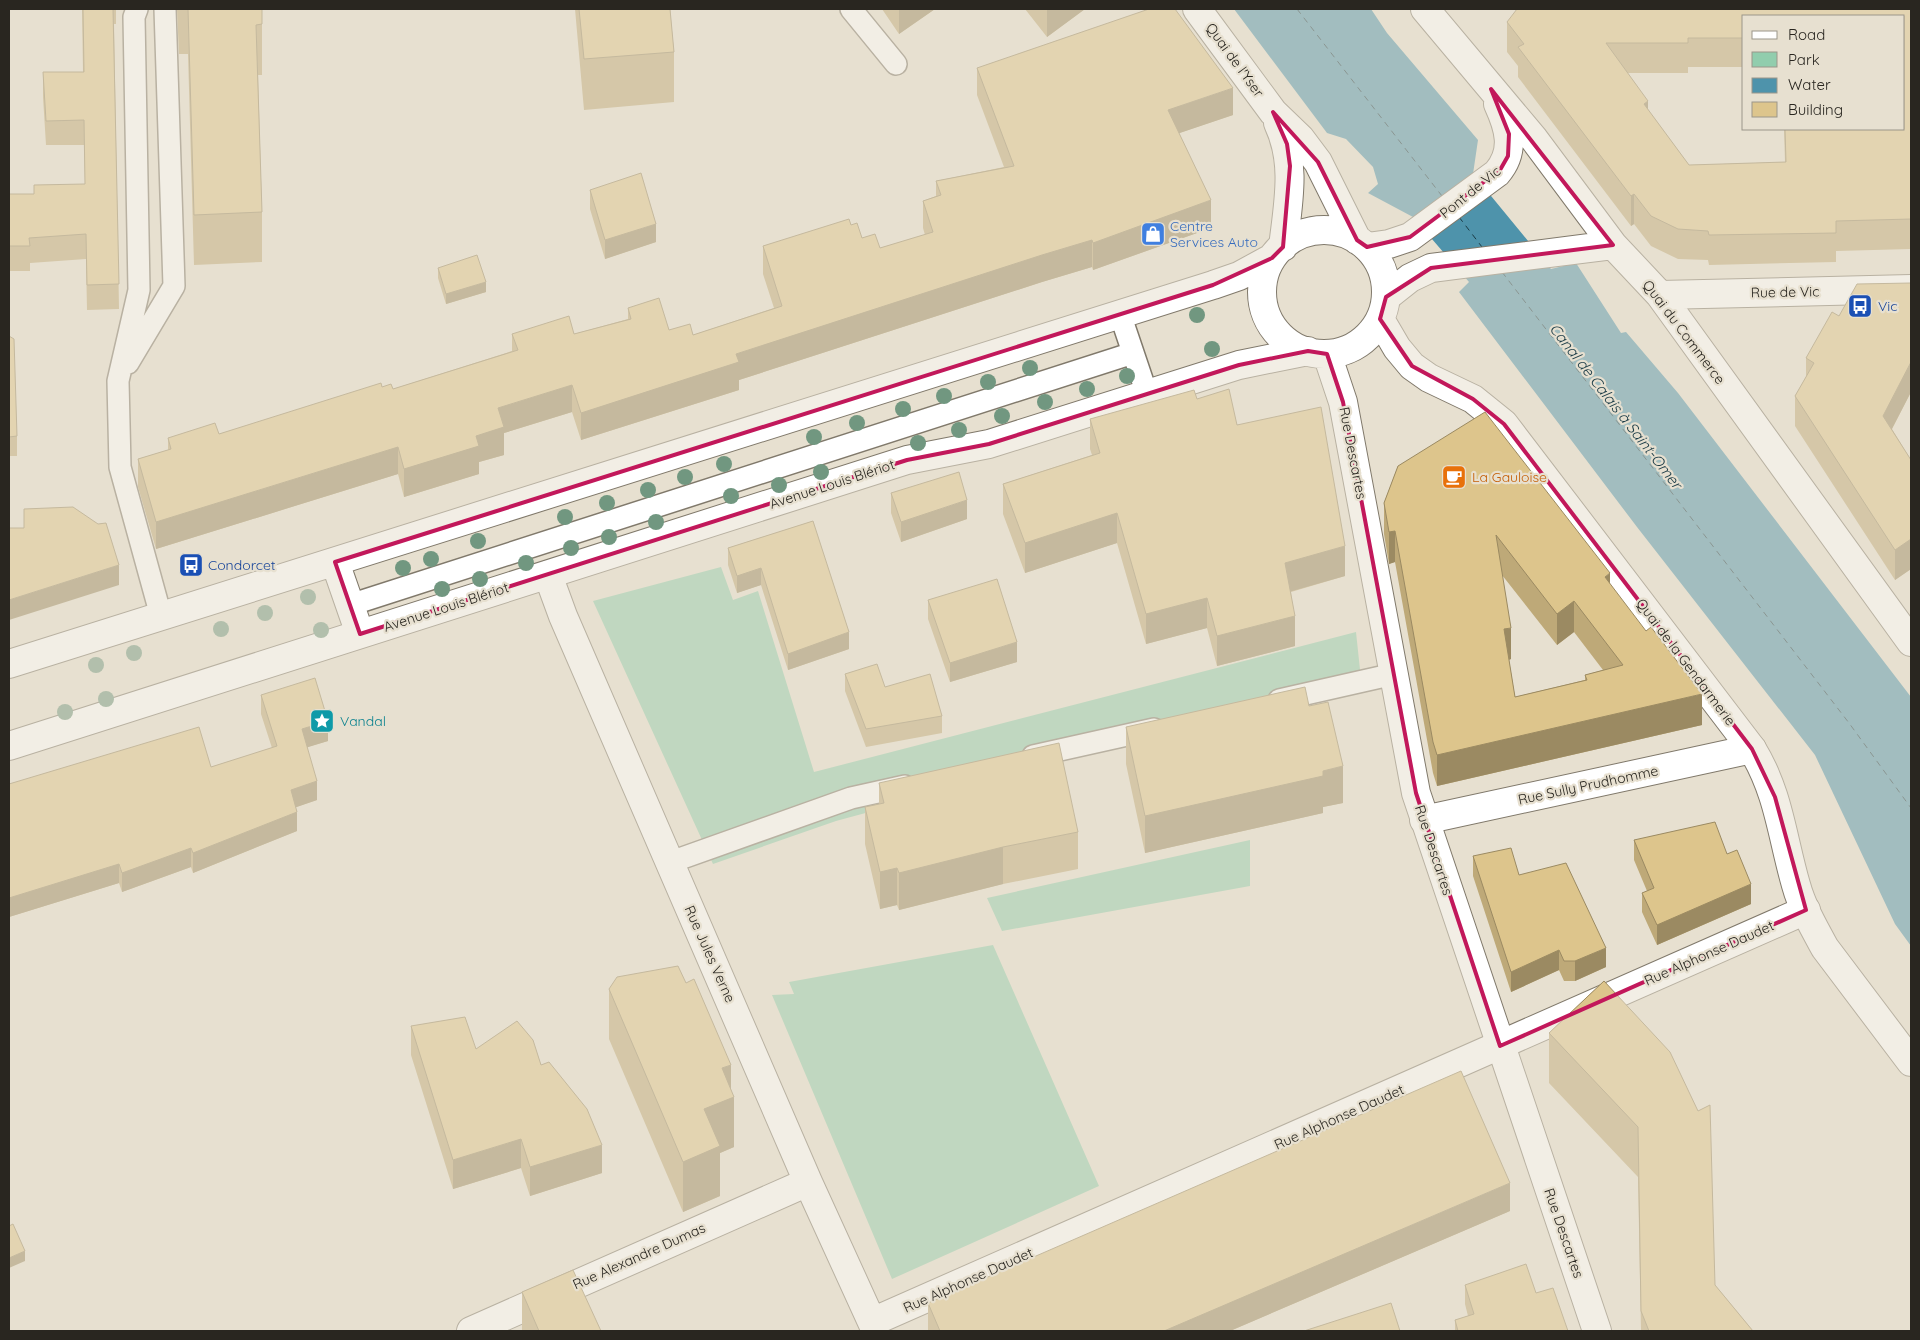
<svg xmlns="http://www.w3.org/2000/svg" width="1920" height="1340" font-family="Quicksand,sans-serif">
  <rect width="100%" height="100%" fill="#e7e0d0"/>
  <path fill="#91cdad" d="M721 567 733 600 758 591 814 772 1356 632 1361 679 836 821 713 864 593 601Z
    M1250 840V886L1002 931 987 898Z
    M993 945 1099 1186 892 1279 772 995 794 994 789 982Z"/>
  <path fill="#4e93ab" d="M1234 9H1371L1387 33 1478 140 1473 174 1551 269 1576 263 1621 333 1626 332 1678 393 1911 697V946L1895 924 1815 755 1637 527 1459 292 1469 282 1413 217 1368 193 1378 184 1373 167 1346 139 1327 133Z"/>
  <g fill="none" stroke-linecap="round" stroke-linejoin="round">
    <path stroke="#1a3b46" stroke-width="1" stroke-dasharray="6 5" stroke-linecap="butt" d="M1297 9 1442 196
      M1459 217 1482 247
      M1502 272 1849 723 1911 808"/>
    <defs>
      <path id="service" d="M137 9 134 17 139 290 118 381 120 467 161 616
        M851 9 896 64
        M1120 314 1147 394
        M128 363 174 286 165 9
        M350 605 1133 353
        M1279 700 1394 674
        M1033 756 1154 729
        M671 862 851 798 905 786"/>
      <path id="minor" d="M1425 9 1534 139 1613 245 1660 295 1911 642
        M1367 247 1389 244 1410 237 1497 173C1516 151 1509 128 1498 104
        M1660 295 1911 289
        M1386 297 1410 278 1431 268 1613 245
        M548 575 563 616 808 1182 876 1331
        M1424 820 1752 749
        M872 1322 1806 910
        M471 1331 808 1182"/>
      <path id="tertiary" d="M1197 9 1273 112 1300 138 1318 162 1357 240
        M1278 123C1297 163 1288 204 1283 247
        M1262 292a62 62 0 1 1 124 0a62 62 0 1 1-124 0Z
        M1380 319 1397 348 1412 366 1429 378 1473 399 1504 424 1752 749C1779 793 1782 837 1796 885 1802 907 1814 928 1825 948L1911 1062
        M1327 354 1343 402 1416 793 1597 1331
        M335 562 360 634
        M9 664 1213 285 1239 276 1272 258
        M9 746 907 460 989 444 1239 365 1308 351"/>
    </defs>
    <use href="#service" stroke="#80796b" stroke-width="24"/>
    <use href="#minor" stroke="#80796b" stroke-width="30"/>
    <use href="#tertiary" stroke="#80796b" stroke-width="30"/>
    <use href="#service" stroke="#fff" stroke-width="21"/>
    <use href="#minor" stroke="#fff" stroke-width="28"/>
    <use href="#tertiary" stroke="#fff" stroke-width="28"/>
  </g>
  <g fill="#719780">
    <circle cx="1197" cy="315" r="8"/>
    <circle cx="1212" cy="349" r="8"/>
    <circle cx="1030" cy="368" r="8"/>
    <circle cx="1127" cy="376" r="8"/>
    <circle cx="988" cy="382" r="8"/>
    <circle cx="1087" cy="389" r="8"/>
    <circle cx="944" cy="396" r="8"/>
    <circle cx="1045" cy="402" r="8"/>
    <circle cx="903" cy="409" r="8"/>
    <circle cx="1002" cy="416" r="8"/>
    <circle cx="857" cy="423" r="8"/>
    <circle cx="959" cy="430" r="8"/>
    <circle cx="814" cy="437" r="8"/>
    <circle cx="918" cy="443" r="8"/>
    <circle cx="724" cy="464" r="8"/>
    <circle cx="821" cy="472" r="8"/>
    <circle cx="685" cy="477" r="8"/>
    <circle cx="779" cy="485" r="8"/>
    <circle cx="648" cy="490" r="8"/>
    <circle cx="731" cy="496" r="8"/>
    <circle cx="607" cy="503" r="8"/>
    <circle cx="565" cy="517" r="8"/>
    <circle cx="656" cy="522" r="8"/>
    <circle cx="609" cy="537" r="8"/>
    <circle cx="478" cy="541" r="8"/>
    <circle cx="571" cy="548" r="8"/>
    <circle cx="431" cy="559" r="8"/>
    <circle cx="526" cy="563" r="8"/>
    <circle cx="403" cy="568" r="8"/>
    <circle cx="480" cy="579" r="8"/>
    <circle cx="442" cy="589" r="8"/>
    <circle cx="308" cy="597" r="8"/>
    <circle cx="265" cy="613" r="8"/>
    <circle cx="221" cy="629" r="8"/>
    <circle cx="321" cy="630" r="8"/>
    <circle cx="134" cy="653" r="8"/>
    <circle cx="96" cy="665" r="8"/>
    <circle cx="106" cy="699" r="8"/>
    <circle cx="65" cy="712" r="8"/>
  </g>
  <path fill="#bea978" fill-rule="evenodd" d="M82 9H116V24H114L119 309 87 310 86 259 30 263V271H9V194H34L85 184 84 145H46L43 97V72H83Z
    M177 9H262V75H258L262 212V262L194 265 188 54H179Z
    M575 9H670L674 52V102L584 110Z
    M882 9H935L899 34Z
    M1025 9H1085L1047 37Z
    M1911 9V249L1836 251V262L1709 265 1708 260 1678 259 1651 246 1634 224 1631 226 1518 77V66L1507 52V22ZM1744 16H1904V129H1784L1785 162 1689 165 1648 110 1627 73H1688V67H1744Z
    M977 68 1233 115 1179 133 1211 228 1093 270 1092 267 1042 282 739 380V390L581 440 572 412 504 433V455L479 462V474L404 497 398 474 156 549 138 487V459L168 450V438L219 434 382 387 393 389 512 351V334H574L628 319V308L669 330 693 335 774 308 763 274V246L851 225 862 238 880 248 925 235 923 228V201L936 196V181L1004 167 977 95Z
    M590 190 656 242 605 259 590 209Z
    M438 268 486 292 446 304 438 278Z
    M1911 283V392L1892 429 1911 460V569L1895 580 1795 426V396L1806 377V358L1839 316Z
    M9 336 17 436V456H9Z
    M1197 399 1237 425 1345 576 1291 592 1295 646 1217 666 1207 628 1146 644 1117 543 1025 573 1003 514V484L1092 455 1090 449V419Z
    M1398 466 1610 584 1702 725 1437 786 1433 773 1395 562 1389 564 1384 534V503ZM1502 575 1557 645 1574 632 1603 670 1585 675V680L1515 697 1509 660 1511 659Z
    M891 493 967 519 901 542 891 513Z
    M813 521 849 649 788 670 761 585 737 593 728 565V548Z
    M928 600 1017 662 950 682 928 619Z
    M845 674 885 687 942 716V733L866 747 845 691Z
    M261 695 328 741 307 747 317 800 296 807 297 831 193 873 191 867 122 892 119 883 9 917V784L211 767 272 748 261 714Z
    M1309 706 1343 803 1323 807V813L1145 853 1126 764V727Z
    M879 783 1078 832V869L1003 884 899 910 897 905 880 909 865 844V807L879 804Z
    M1634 840 1727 854 1751 904 1657 945 1642 912V893L1647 891 1634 860Z
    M1473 856 1519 875 1606 967 1575 981H1564L1559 970 1511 992 1473 876Z
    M1604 981 1715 1285 1753 1331H1641L1638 1177 1549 1083V1033Z
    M609 989 731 1090 734 1147 720 1153V1196L683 1212 609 1039Z
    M411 1026 476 1049 541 1065 602 1173 530 1196 521 1168 453 1189 411 1055Z
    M1510 1211 1230 1331H928V1303Z
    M1465 1285 1536 1293 1568 1331H1455V1320L1468 1316 1465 1304Z
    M522 1292 601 1331H522Z"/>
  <path fill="#9b8a62" d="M899 9H935L899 34Z
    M1047 9H1085L1047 37Z
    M1233 88V115L1168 137V110Z
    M1648 101V131L1644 104Z
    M1634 194V224L1631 226V196Z
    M1211 200V228L1093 270V243Z
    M656 224V242L605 259V240Z
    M1092 240V267L1042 282 739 380V390L581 440V413L736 354 1042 255Z
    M486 282V292L446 304V294Z
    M1911 362V392L1883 446V416Z
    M572 385V412L504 433V455L479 462V474L404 497V469L476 436 498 408Z
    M398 447V474L156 549V522Z
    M967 500V519L901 542V522Z
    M1117 513V543L1025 573V543Z
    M1395 531V562L1389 564V532Z
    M1911 539V569L1895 580V550Z
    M1345 546V576L1285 593V563Z
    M119 565V585L9 620V600Z
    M761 568V585L737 593V576Z
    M1610 573V604L1605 577Z
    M1207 598V628L1146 644V614Z
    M1574 601V632L1557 645V614Z
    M1295 616V646L1217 666V636Z
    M1511 628V659L1504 661V629Z
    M849 632V649L788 670V654Z
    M1017 642V662L950 682V663Z
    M1702 694V725L1437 786V755Z
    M328 721V741L302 749V729Z
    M1343 766V803L1323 807V813L1145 853V816Z
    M317 781V800L291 809V790Z
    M297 812V831L193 873V853Z
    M1003 847V884L899 910V873Z
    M191 848V867L122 892V873Z
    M119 864V883L9 917V898Z
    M897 868V905L880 909V872Z
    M1751 884V904L1657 945V925Z
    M1606 948V967L1575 981V961Z
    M1559 950V970L1511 992V972Z
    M731 1065V1098L734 1097V1147L720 1153V1196L683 1212V1162L704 1109 722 1068Z
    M521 1139V1168L453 1189V1160Z
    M602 1145V1173L530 1196V1167Z
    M1510 1183V1211L1230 1331H1164Z
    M25 1251V1261L9 1268V1258Z"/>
  <path fill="#ddc58c" stroke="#9b8a62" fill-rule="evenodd" d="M83 9H113L119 284 87 285 86 234 29 238 30 246H9V194H34V185L85 184 84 120 46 121 43 72H84Z
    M188 9H262V24L256 25 262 212 194 215Z
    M579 9H670L674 52 584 59Z
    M1149 9H1175L1233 88 1168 110 1211 200 1093 243 1092 240 1042 255 736 354 739 362 581 413 572 385 498 408 504 427 476 436 479 446 404 469 398 447 156 522 138 459 171 449 168 438 215 423 219 434 381 383 382 387 391 384 393 389 518 350 512 334 569 316 574 334 631 319 628 308 659 298 669 330 690 324 693 335 782 306 763 246 849 219 851 225 857 223 862 238 875 234 880 248 933 232 923 201 941 195 936 181 1014 166 977 68Z
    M1517 9H1911V219L1836 221V233L1709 235 1708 231 1678 229 1651 216 1634 194 1631 196 1518 47 1524 44 1507 22ZM1744 16H1904V129H1785L1786 162 1689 165 1644 104 1648 101 1606 43H1688V38H1744Z
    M641 173 656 224 605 240 590 190Z
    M477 255 486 282 446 294 438 268Z
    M1911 283V362L1883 416 1911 460V539L1895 550 1795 396 1814 363 1806 358 1832 312 1839 316 1857 284Z
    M9 336 14 339 17 436 9 437Z
    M1229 389 1237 425 1321 407 1345 546 1285 563 1295 616 1217 636 1207 598 1146 614 1117 513 1025 543 1003 484 1100 453 1090 419 1194 390 1197 399Z
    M1485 412 1610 573 1605 577 1646 631 1651 627 1702 694 1437 755 1433 742 1395 531 1389 532 1384 503 1398 466ZM1496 535 1557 614 1574 601 1623 665 1585 675 1587 680 1515 697 1504 629 1511 628Z
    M959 472 967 500 901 522 891 493Z
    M73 507 98 524 106 523 119 565 9 600V528H24V509Z
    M813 521 849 632 788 654 761 568 737 576 728 548Z
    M997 579 1017 642 950 663 928 600Z
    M877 664 885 687 930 674 942 716 866 729 845 674Z
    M315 678 328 721 302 729 317 781 291 790 297 812 193 853 191 848 122 873 119 864 9 898V784L199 727 211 767 277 746 261 695Z
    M1305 687 1309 706 1328 702 1343 766 1323 771V776L1145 816 1126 727Z
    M1059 743 1078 832 1003 847 899 873 897 868 880 872 865 807 884 803 879 783Z
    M1715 822 1727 854 1737 850 1751 884 1657 925 1642 893 1654 888 1634 840Z
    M1511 848 1519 875 1566 863 1606 948 1575 961H1564L1559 950 1511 972 1473 856Z
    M678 966 686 983 694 979 731 1065 722 1068 734 1097 704 1109 720 1146 683 1162 609 989 617 977Z
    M1604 981 1670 1052 1698 1111 1710 1105 1715 1285 1753 1331H1649L1641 1311 1638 1127 1549 1033Z
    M465 1017 476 1049 517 1021 533 1040 541 1065 549 1062 587 1109 602 1145 530 1167 521 1139 453 1160 411 1026Z
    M1461 1071 1510 1183 1164 1331H940L928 1303Z
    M13 1224 25 1251 9 1258V1226Z
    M1526 1264 1536 1293 1553 1288 1568 1331H1458L1455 1320 1474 1314 1465 1285Z
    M573 1270 601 1331H539L522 1292Z
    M1391 1303 1400 1331H1304Z"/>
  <path d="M0 0H1920V1340H0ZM1491 89 1613 245 1431 268 1386 297 1380 319 1412 366 1473 399 1504 424 1752 749 1775 797 1806 910 1500 1046 1416 793 1343 402 1327 354 1308 351 1239 365 989 444 907 460 360 634 335 562 1213 285 1272 258 1283 247 1290 166 1287 144 1273 112 1318 162 1357 240 1367 247 1410 237 1500 170 1508 156 1509 134Z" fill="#e7e0d0" fill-opacity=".55" fill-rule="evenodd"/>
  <path fill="none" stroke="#c2185b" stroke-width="4" stroke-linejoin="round" d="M1491 89 1613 245 1431 268 1386 297 1380 319 1412 366 1473 399 1504 424 1752 749 1775 797 1806 910 1500 1046 1416 793 1343 402 1327 354 1308 351 1239 365 989 444 907 460 360 634 335 562 1213 285 1272 258 1283 247 1290 166 1287 144 1273 112 1318 162 1357 240 1367 247 1410 237 1500 170 1508 156 1509 134Z"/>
  <defs>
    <symbol id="shop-square" viewBox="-11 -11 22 22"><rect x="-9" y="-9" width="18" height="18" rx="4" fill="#3f7fe0" stroke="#e7e0d0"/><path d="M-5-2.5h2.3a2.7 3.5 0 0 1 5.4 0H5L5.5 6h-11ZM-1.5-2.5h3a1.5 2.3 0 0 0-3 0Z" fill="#fff"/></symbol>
    <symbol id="bus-square" viewBox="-11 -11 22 22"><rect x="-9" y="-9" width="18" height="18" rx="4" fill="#1a4fb4" stroke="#e7e0d0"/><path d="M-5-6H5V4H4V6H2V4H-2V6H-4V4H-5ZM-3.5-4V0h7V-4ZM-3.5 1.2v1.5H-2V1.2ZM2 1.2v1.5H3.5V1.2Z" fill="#fff"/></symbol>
    <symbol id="cafe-square" viewBox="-11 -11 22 22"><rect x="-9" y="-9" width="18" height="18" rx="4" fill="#e8710a" stroke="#e7e0d0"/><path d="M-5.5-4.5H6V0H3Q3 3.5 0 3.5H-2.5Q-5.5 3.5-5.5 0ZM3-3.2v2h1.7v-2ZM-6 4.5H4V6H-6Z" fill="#fff"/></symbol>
    <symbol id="sight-square" viewBox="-11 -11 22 22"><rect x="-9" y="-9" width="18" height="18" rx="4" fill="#0f9aa8" stroke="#e7e0d0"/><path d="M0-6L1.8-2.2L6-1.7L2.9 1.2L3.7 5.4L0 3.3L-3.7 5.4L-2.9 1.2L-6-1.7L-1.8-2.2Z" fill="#fff"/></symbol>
  </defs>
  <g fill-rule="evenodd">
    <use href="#shop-square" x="1139" y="220" width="28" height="28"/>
    <use href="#bus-square" x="1846" y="292" width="28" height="28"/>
    <use href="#cafe-square" x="1440" y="463" width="28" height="28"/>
    <use href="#bus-square" x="177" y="551" width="28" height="28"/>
    <use href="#sight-square" x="308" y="707" width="28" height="28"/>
  </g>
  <g text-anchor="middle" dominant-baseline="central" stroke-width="4.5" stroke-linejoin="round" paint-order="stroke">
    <g font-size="14" fill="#292620" stroke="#e7e0d0">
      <text transform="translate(1235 60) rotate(54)">Quai de l'Yser</text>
      <text transform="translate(1470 192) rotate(-39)">Pont de Vic</text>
      <text transform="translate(1785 292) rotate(-1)">Rue de Vic</text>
      <text transform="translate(1684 332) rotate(53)">Quai du Commerce</text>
      <text transform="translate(1353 453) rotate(79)">Rue Descartes</text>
      <text transform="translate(832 484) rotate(-18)">Avenue Louis Blériot</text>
      <text transform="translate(446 607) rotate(-18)">Avenue Louis Blériot</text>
      <text transform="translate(1686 662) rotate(53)">Quai de la Gendarmerie</text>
      <text transform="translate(1588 785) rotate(-12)">Rue Sully Prudhomme</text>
      <text transform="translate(1434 850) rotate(72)">Rue Descartes</text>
      <text transform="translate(1709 953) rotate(-24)">Rue Alphonse Daudet</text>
      <text transform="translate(710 954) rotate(66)">Rue Jules Verne</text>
      <text transform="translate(1339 1117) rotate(-24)">Rue Alphonse Daudet</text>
      <text transform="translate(1564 1233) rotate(71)">Rue Descartes</text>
      <text transform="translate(639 1256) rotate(-24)">Rue Alexandre Dumas</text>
      <text transform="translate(968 1280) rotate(-24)">Rue Alphonse Daudet</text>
    </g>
    <g font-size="14" fill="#366cbe" stroke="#e7e0d0" text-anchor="start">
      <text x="1170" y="226">Centre<tspan x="1170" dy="16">Services Auto</tspan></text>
    </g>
    <g font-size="14" fill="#164399" stroke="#e7e0d0" text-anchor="start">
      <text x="1878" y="306">Vic</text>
      <text x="208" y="565">Condorcet</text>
    </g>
    <g font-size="14" fill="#c56008" stroke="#e7e0d0" text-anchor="start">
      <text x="1472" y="477">La Gauloise</text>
    </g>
    <g font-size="14" fill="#0d838f" stroke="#e7e0d0" text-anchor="start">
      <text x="340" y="721">Vandal</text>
    </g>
    <g font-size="15" font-style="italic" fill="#1a3b46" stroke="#e7e0d0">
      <text transform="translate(1616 406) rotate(52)">Canal de Calais à Saint-Omer</text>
    </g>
  </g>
  <rect width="1920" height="1340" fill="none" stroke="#292620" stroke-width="20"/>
  <rect x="1742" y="15" width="162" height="115" fill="#e7e0d0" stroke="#9b968a"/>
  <rect x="1752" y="31" width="25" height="8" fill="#ffffff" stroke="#9b968a"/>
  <text x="1788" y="40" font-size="15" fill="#292620">Road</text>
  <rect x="1752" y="52" width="25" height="15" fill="#91cdad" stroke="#9b968a"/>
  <text x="1788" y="65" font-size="15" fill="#292620">Park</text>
  <rect x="1752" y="78" width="25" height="15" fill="#4e93ab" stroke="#9b968a"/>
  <text x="1788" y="90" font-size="15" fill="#292620">Water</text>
  <rect x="1752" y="102" width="25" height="15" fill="#ddc58c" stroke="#9b968a"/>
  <text x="1788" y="115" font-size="15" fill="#292620">Building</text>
</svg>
